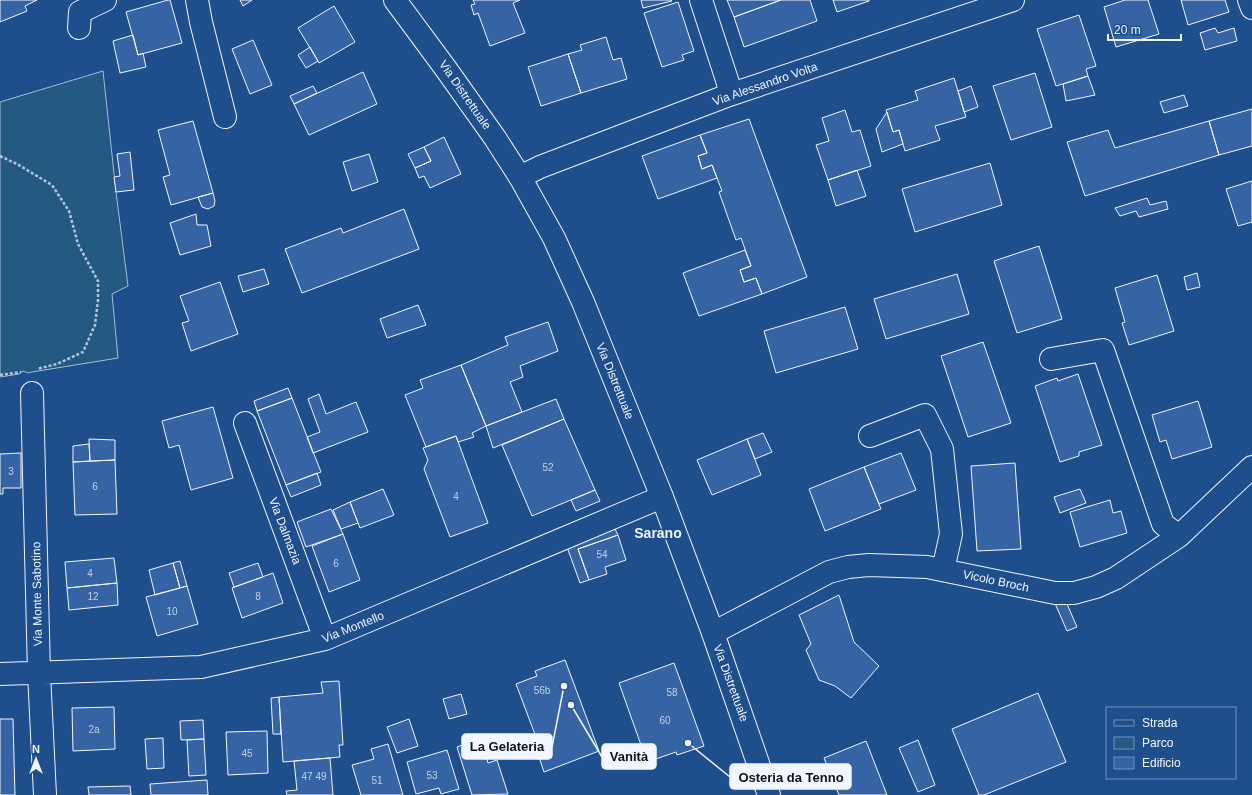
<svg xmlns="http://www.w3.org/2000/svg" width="1252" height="795" font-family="Arial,sans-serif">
  <rect width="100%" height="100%" fill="#1f4e8c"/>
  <path fill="#245a82" stroke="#a8bbd7" d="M103 71 116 192 128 286 112 294 118 358 32 372 28 373 23 371 19 374 0 377V102Z"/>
  <path fill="#3563a3" stroke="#f2f6ff" d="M0 0H37L25 6 27 11 0 22Z
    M168 0H170L182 43 138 55 126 12Z
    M240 0H252L243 6Z
    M473 0H520L513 3 525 33 490 46 478 13 474 15 471 5 475 4Z
    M641 0H671L672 1 643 8Z
    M727 0H781L734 17Z
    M781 0H810L817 21 744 47 734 17Z
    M833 0H869V1L837 12Z
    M1125 0H1148L1159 34 1116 47 1104 7Z
    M1181 0H1225L1229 12 1188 25Z
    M678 2 694 51 682 55 684 60 662 67 644 13Z
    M334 6 355 42 319 63 298 28Z
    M1079 15 1096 66 1086 69 1088 76 1056 86 1037 29Z
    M1215 28 1218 33 1234 28 1237 41 1205 50 1200 33Z
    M133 35 138 55 143 53 146 67 120 73 113 41Z
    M606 37 613 60 621 58 627 79 581 93 568 54 582 50 580 45Z
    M253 40 272 85 250 94 232 49Z
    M310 47 318 61 306 68 298 55Z
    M568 54 581 93 541 106 528 67Z
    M363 72 377 104 309 135 294 104Z
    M1035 73 1052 127 1011 140 993 86Z
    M1088 76 1095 95 1066 101 1063 84Z
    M954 78 966 117 935 126 940 140 905 151 899 130 893 132 886 110 918 100 915 91Z
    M313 86 317 93 294 104 290 96Z
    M971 86 978 107 964 112 958 91Z
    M1184 95 1188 106 1164 113 1160 102Z
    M1252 109V146L1219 155 1209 121Z
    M845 110 852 132 860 130 871 166 828 180 816 145 829 141 822 118Z
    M887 112 893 132 899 130 903 144 882 152 876 129Z
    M749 119 807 277 762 294 756 278 744 282 740 270 751 266 741 238 736 240 719 192 722 191 712 165 702 169 698 156 707 153 700 135Z
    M193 121 213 193 171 205 163 177 170 175 158 130Z
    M1209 121 1219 155 1085 196 1067 142 1108 130 1115 148Z
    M700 135 707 153 698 156 702 169 712 165 717 178 658 199 642 156Z
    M444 137 461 174 430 188 424 176 419 178 415 168 431 161 424 147Z
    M424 147 431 161 415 168 408 154Z
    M130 152 134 190 116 192 114 177 120 176 117 154Z
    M369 154 378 182 352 191 343 162Z
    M990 163 1002 205 915 232 902 189Z
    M857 170 866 196 836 206 828 180Z
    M1252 181V222L1238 226 1226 189Z
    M213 193 215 201 214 206 208 209 202 207 198 197Z
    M1147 198 1150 205 1166 201 1168 209 1139 217 1136 211 1120 216 1115 208Z
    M404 209 419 249 302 293 285 249 341 228 343 233Z
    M196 214 197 225H207L211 246 180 255 170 223Z
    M1039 246 1062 319 1017 333 994 261Z
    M745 250 751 266 740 270 744 282 756 278 762 294 699 316 683 273Z
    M264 269 269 284 243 292 238 276Z
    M1197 273 1200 287 1187 290 1184 277Z
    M957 274 969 314 886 339 874 299Z
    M1157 275 1174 331 1129 345 1122 323 1125 322 1115 288Z
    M220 282 238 334 191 351 182 323 189 321 180 296Z
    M418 305 426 325 387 338 380 319Z
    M845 307 858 349 776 373 764 331Z
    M548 322 558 351 520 366 523 377 510 382 522 412 486 426 461 365 508 345 505 337Z
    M983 342 1011 423 968 437 941 356Z
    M461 365 486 426 472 433 474 437 458 442 456 436 426 447 405 395 423 388 420 380Z
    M1078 374 1102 445 1079 452V456L1060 462 1035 386 1057 378 1058 381Z
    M288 388 292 398 257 411 254 401Z
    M319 394 326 414 356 402 368 432 313 453 307 437 320 432 308 399Z
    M292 398 321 472 286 485 257 411Z
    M556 399 564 419 493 448 486 426Z
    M1198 401 1212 447 1172 459 1166 440 1160 442 1152 415Z
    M213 407 233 478 191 490 179 445 169 448 162 421Z
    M564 419 595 490 532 516 502 445Z
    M763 433 772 452 755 459 747 439Z
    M456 436 488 523 450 537 424 469 428 460 423 448Z
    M89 439 115 440V460L90 461Z
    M747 439 761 475 712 495 697 460Z
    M89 444 90 461 73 462V446Z
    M21 453V488H3V494H0V454Z
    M901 453 916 490 879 504 864 467Z
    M115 460 117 514 75 515 73 462Z
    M1015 463 1021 549 977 551 971 466Z
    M864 467 881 509 825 531 809 489Z
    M317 473 321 485 291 497 286 485Z
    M383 489 394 515 360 528 350 502Z
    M1080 489 1086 503 1060 513 1054 497Z
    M595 490 600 501 576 511 571 500Z
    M1110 500 1113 513 1121 511 1127 533 1080 547 1070 512Z
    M350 502 358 523 341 529 333 510Z
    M331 509 343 534 306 547 297 522Z
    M615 529 618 535 578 549 589 580 580 583 567 547Z
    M343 534 360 580 329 592 312 546Z
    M618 535 626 560 605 567 607 574 589 580 578 549Z
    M114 558 117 583 67 588 65 562Z
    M180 561 187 586 180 588 173 563Z
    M173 563 180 588 155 595 149 570Z
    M258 563 263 577 234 587 229 573Z
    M273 573 283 603 242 618 232 588Z
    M117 583 118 605 69 610 67 588Z
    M187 586 198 624 157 636 146 597Z
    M839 595 854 642 879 666 851 698 835 686 819 680 806 650 811 644 799 615Z
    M1064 597 1077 627 1067 631 1054 601Z
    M565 660 599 751 544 772 538 754 542 753 516 684 537 676 535 671Z
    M674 663 704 746 677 755 676 752 647 762 619 683Z
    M339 681 343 745H339L340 757 283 762 279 697 323 693 321 682Z
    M1038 693 1066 762 984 795H979L952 729Z
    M461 694 467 714 449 719 443 699Z
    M279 697 281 734H273L271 698Z
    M114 707 115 749 73 751 72 708Z
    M0 719H13L15 795H0Z
    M409 719 418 746 397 753 387 727Z
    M203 720 204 739 181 740 180 721Z
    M267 731 268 773 228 775 226 732Z
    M163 738 164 768 147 769 145 739Z
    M204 739 206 775 189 776 187 740Z
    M918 740 935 785 918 792 899 748Z
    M866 741 887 795H839L824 758Z
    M471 742 477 755 485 753 488 763 497 760 508 794 472 795 457 747Z
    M388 744 403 795H361L352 765 374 759 371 749Z
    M447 750 459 789 441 794 439 788 416 794 407 762Z
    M330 758 333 795H287L286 791 297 790 294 761Z
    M207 780 208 795H151L150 784Z
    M130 786 131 795H89L88 787Z"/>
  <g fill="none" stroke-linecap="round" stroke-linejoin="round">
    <defs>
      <path id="minor" d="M197 0 201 22 225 117
        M701 0 728 83 729 95
        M1249 0 1252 8
        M79 28 80 12 105 0
        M520 177 540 167 729 95 1013 0
        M1051 359 1103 350 1163 524 1179 536
        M32 393 39 673 45 795
        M245 423 325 639
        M870 436 925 415 942 449 951 534 943 570
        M713 633 829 572 848 567 869 565 927 567 1055 593H1074L1096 587 1116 578 1179 536 1252 467
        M0 674 201 667 325 639 662 497"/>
      <path id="major" d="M395 0 446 69 495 138 520 177 554 238 583 302 662 497 713 633 769 795"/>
    </defs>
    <use href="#minor" stroke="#f2f6ff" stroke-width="24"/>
    <use href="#major" stroke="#f2f6ff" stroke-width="24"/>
    <path stroke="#b3c4dc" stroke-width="2.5" stroke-dasharray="3 2" stroke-linecap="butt" d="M0 156 17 164 52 185 69 211 78 244 98 281V300L95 325 83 352 57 364 37 369
      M0 375 21 372"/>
    <use href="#minor" stroke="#1f4e8c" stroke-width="22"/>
    <use href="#major" stroke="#1f4e8c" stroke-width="22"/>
  </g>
  <g text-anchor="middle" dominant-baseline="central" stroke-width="3" stroke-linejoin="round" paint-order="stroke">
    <g font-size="10" fill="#c3d1e8">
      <text x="548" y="467">52</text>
      <text x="11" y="471">3</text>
      <text x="95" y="486">6</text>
      <text x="456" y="496">4</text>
      <text x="602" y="554">54</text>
      <text x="336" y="563">6</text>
      <text x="90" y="573">4</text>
      <text x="93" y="596">12</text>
      <text x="258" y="596">8</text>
      <text x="172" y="611">10</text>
      <text x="542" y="690">56b</text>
      <text x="672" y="692">58</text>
      <text x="665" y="720">60</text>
      <text x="94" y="729">2a</text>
      <text x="247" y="753">45</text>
      <text x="432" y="775">53</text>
      <text x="314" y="776">47 49</text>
      <text x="377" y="780">51</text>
    </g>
    <g font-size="12" fill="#f2f6ff" stroke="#1f4e8c">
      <text transform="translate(765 84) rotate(-19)">Via Alessandro Volta</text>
      <text transform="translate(465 95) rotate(55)">Via Distrettuale</text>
      <text transform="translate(615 381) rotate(68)">Via Distrettuale</text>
      <text transform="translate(285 531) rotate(69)">Via Dalmazia</text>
      <text transform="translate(996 581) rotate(12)">Vicolo Broch</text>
      <text transform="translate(37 594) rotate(-91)">Via Monte Sabotino</text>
      <text transform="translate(353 627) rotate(-22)">Via Montello</text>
      <text transform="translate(731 683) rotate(70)">Via Distrettuale</text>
    </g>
    <g font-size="14" font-weight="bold" fill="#f2f6ff" stroke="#1f4e8c">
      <text x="658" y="533">Sarano</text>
    </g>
  </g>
  <path fill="none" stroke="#f2f6ff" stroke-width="1.5" d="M564 686L552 747M571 705L602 757M688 743L730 777"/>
  <g fill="#f2f6ff" stroke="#1f4e8c" stroke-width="1.5">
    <circle cx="564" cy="686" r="4"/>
    <circle cx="571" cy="705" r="4"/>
    <circle cx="688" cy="743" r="4"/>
  </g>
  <g fill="#f2f6ff" stroke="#f2f6ff" stroke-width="1.5">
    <rect x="462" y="734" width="90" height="25" rx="4"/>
    <rect x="602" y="744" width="54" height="25" rx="4"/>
    <rect x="730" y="764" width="121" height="25" rx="4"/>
  </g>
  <g font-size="13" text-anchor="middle" font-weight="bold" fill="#111">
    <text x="507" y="751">La Gelateria</text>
    <text x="629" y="761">Vanità</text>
    <text x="791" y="782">Osteria da Tenno</text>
  </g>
  <rect x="1106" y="707" width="130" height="72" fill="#1f4e8c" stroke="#7391ba"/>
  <rect x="1114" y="720" width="20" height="6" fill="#1f4e8c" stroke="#7391ba"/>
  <text x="1142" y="727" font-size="12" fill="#f2f6ff">Strada</text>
  <rect x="1114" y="737" width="20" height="12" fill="#245a82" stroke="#7391ba"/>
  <text x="1142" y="747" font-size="12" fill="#f2f6ff">Parco</text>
  <rect x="1114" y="757" width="20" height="12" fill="#3563a3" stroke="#7391ba"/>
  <text x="1142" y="767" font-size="12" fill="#f2f6ff">Edificio</text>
  <g transform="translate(36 759)" stroke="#1f4e8c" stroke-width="3" paint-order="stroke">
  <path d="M0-3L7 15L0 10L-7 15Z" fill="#f2f6ff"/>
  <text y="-6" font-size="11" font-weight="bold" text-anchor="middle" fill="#f2f6ff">N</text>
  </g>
  <path d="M1108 34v6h73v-6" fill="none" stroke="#f2f6ff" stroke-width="2"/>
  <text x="1114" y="34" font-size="12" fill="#f2f6ff" stroke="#1f4e8c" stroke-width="3" paint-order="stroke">20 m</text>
</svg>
